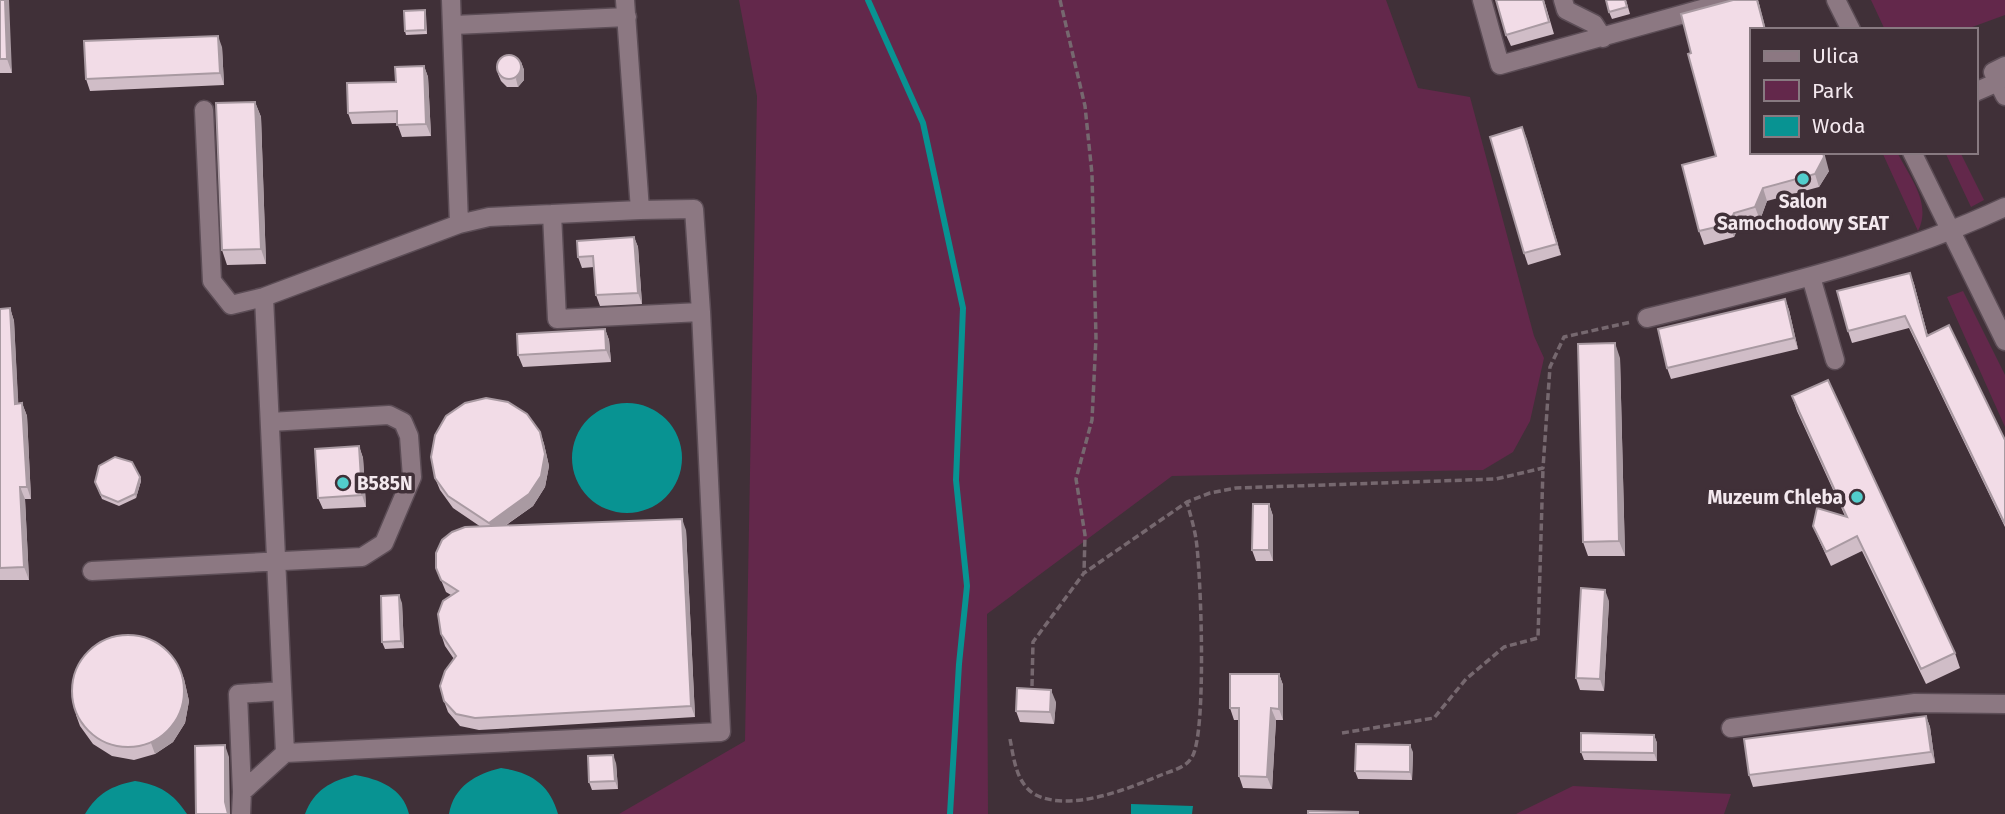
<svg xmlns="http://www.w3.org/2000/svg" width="2005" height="814" font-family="'Fira Sans',sans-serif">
  <rect width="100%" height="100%" fill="#403038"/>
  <path fill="#63284b" d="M739 0H1386L1418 88 1470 97 1534 336 1544 358 1530 421 1513 452 1483 470 1172 476 987 614 988 814H619L745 741 757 96Z
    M1871 0H2005V15L1964 30H1885Z
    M1882 152H1897C1910 178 1932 203 1918 231Z
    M1945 152H1960L1984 200 1971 207Z
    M1963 291 2005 375V427L1947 297Z
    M1573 786 1731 794 1724 814H1516Z"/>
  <path fill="#089392" d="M572 458a55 55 0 1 1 110 0a55 55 0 1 1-110 0Z
    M501 768C530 772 550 784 558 814H449C454 786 476 774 501 768Z
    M355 775C379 779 403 788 409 814H305C314 790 331 781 355 775Z
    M135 781C160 785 173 793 187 814H85C98 793 111 786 135 781Z
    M1131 804 1193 806 1192 814H1131Z"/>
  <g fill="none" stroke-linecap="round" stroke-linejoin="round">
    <path stroke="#089392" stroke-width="6" d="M868 0 923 123 963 308 956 480 967 586 959 664 950 814"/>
    <defs>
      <path id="minor" d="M451 0 459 224
        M1482 0 1500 65 1734 0
        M1563 0 1566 10 1594 24 1603 38
        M1836 0 1851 30
        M454 25 627 17
        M2005 66 1993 72 2005 96
        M1975 92 1998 82
        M204 110 212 281 231 305 264 297 459 224 489 217 640 210 625 0
        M1912 152 2005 341
        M552 214 557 319 701 312 694 209 640 210
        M1811 277 1835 360
        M264 297 285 753 721 732 701 312
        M1647 318C1768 288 1892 260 2005 207
        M92 571 362 557 384 543 412 477 409 436 403 422 389 415 270 422
        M1731 728 1915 703 2005 704
        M242 792 238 694 282 691
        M241 814 242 792 285 753"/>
    </defs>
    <use href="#minor" stroke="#5c4d56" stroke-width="21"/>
    <path stroke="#76686f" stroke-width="3.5" stroke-dasharray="7 3.5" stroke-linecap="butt" d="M1060 0 1085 106 1092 174 1096 338 1092 420 1076 479 1085 535 1084 573
      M1032 686 1033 642 1084 573 1187 502 1210 493 1236 488 1496 479 1543 468 1550 367 1564 337 1631 322
      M1342 733 1434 718 1466 679 1504 647 1538 638 1543 468
      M1010 739C1014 759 1016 784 1036 795 1071 812 1128 789 1161 775 1171 771 1186 768 1192 757 1207 733 1201 572 1196 539 1194 526 1190 514 1187 502"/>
    <use href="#minor" stroke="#8c7882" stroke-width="18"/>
  </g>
  <path fill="#d0bdc7" d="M0 0 12 73H0Z
    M1544 0 1554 34 1511 46 1506 35Z
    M1626 0 1630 14 1612 19 1609 12Z
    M1733 0H1758L1760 7 1751 152 1829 171 1819 187 1767 201 1760 220 1739 226 1734 237 1704 245 1699 231 1716 156 1691 53Z
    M426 14 427 34 406 35 405 31Z
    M222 47 224 85 90 91 86 79Z
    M521 62 524 70V80L518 87H507L501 81 498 74Z
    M424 66 428 77 431 136 402 137 397 123 352 124 348 113 396 82Z
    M255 102 261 117 266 264 227 265 222 250Z
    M1522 127 1561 255 1528 265 1524 253Z
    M634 237 638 247 642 304 600 306 596 295 594 267 582 268 578 257Z
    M1910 273 1914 284 1928 336 2005 440V527L1909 328 1852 343 1848 331Z
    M1785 299 1789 310 1798 349 1671 379 1667 368Z
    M10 308 14 321 18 404 22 403 27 416 31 499H25L29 580H0V547Z
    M605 329 609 340 611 362 523 367 518 355Z
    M1620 358 1625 556H1588L1583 542Z
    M1792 396 1955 653 1960 668 1926 684 1862 551 1831 566 1819 540 1813 526 1845 516 1797 411Z
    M540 432 544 444 549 466 545 487 533 506 505 526 686 530 695 717 479 730 460 726 448 712 444 701 454 659 445 646 441 634 451 595 446 592 436 568 481 527 453 508 440 490 435 478Z
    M359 446 363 458 366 507 323 509 318 498Z
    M140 477 141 481 136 498 119 506 102 499 95 482Z
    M1269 504 1273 516V561H1256L1252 550Z
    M1609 601 1604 691 1580 690 1576 678Z
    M402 603 404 648 385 649 382 642Z
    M179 667 184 679 189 701 185 723 173 742 155 754 134 760 112 756 93 744 80 726 76 715Z
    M1279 674 1283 685V720H1276L1272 789 1243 788 1239 776V720H1234L1230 708Z
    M1056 702 1054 724 1020 722 1016 711Z
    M1926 716 1930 727 1935 763 1753 787 1749 775Z
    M1654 735 1657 743V761L1584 760 1581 752Z
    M1413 752 1412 780 1358 779 1355 771Z
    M616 763 618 789 592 790 589 782Z"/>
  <path fill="#a99aa2" d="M5 0H9L12 73 7 59Z
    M1757 0 1760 7 1766 30H1765Z
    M218 36 222 47 224 85 220 73Z
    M521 62 524 70V80L518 87 516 79Z
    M424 66 428 77 431 136 426 124Z
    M255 102 261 117 266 264 261 249Z
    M1522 127 1527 139 1561 255 1557 244Z
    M1823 152H1824L1829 171 1819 187 1815 174Z
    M1763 188 1767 201 1760 220 1755 207Z
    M1734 213 1739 226 1734 237 1729 224Z
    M634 237 638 247 642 304 638 293Z
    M1910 273 1914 284 1931 348 1927 336Z
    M1785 299 1789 310 1798 349 1794 338Z
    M10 308 14 321 19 416 15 404Z
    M605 329 609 340 611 362 606 350Z
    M1615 343 1620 358 1625 556 1619 541Z
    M22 403 27 416 31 499 27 487Z
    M540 432 544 444 549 466 545 487 533 506 493 534 489 523Z
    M359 446 363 458 366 507 362 495Z
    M140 477 141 481 136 498 135 494Z
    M20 487 25 499 29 580 24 567Z
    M1269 504 1273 516V561L1269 550Z
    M682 519 686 530 695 717 691 706Z
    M1605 590 1609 601 1604 691 1600 679Z
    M399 595 402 603 404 648 401 641Z
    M179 667 184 679 189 701 185 723 173 742 155 754 151 743Z
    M1279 674 1283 685V720L1279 709Z
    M1051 690 1056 702 1054 724 1050 712Z
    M1271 708 1276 720 1272 789 1267 777Z
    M1926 716 1930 727 1935 763 1931 752Z
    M1654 735 1657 743V761L1654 753Z
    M225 745 229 757 230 814H228L225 802Z
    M1410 745 1413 752 1412 780 1410 772Z
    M613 755 616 763 618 789 615 781Z"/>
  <path fill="#f2dce7" stroke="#a99aa2" stroke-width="2" d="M0 0H5L7 59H0Z
    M1496 0H1543L1549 22 1506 35Z
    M1606 0H1625L1627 7 1609 12Z
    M1733 0H1757L1765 30H1751V152H1823L1824 157 1815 174 1763 188 1755 207 1734 213 1729 224 1699 231 1682 165 1716 156 1688 54 1691 53 1681 14Z
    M425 10V30L405 31 404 11Z
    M218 36 220 73 86 79 84 41Z
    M497 67a12 12 0 1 1 24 0a12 12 0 1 1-24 0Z
    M424 66 426 124 397 125V111L348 113 347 83 396 82 395 67Z
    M255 102 261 249 222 250 216 103Z
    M1522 127 1557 244 1524 253 1490 137Z
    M634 237 638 293 596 295 593 256 578 257 577 241Z
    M1910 273 1927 336 1949 325 2005 440V524L1905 316 1848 331 1837 291Z
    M1785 299 1794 338 1667 368 1658 329Z
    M10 308 15 404 22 403 27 487H20L24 567 0 568V309Z
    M605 329 606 350 518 355 517 334Z
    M1615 343 1619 541 1583 542 1578 344Z
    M1828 380 1955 653 1921 669 1857 536 1826 552 1813 526 1817 508 1847 517 1792 396Z
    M486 398 508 402 527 414 540 432 545 454 541 476 529 494 489 523 448 496 435 478 431 457 435 435 446 416 465 403Z
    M359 446 362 495 318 498 315 449Z
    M115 457 132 462 140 477 135 494 118 502 101 495 95 482 99 466Z
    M1253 504H1269V550H1252Z
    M682 519 691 706 475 718 456 714 444 701 440 686 445 671 456 656 441 634 438 614 443 601 458 591 441 580 436 568V553L442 540 452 532 465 527Z
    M1581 588 1605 590 1600 679 1576 678Z
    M399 595 401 641 382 642 381 596Z
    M72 691a56 56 0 1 1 112 0a56 56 0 1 1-112 0Z
    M1230 674H1279V709L1271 708 1267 777 1239 776V708H1230Z
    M1017 688 1051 690 1050 712 1016 711Z
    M1926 716 1931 752 1749 775 1744 739Z
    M1581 733 1654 735V753L1581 752Z
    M1356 744 1410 745V772L1355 771Z
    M225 745V802L228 814H196L195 746Z
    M613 755 615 781 589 782 588 756Z
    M1308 811 1358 812V814H1308Z"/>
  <g fill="#52cdcc" stroke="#403038" stroke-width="2.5">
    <circle cx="1803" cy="179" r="7"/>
    <circle cx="343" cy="483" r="7"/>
    <circle cx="1857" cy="497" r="7"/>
  </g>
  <g text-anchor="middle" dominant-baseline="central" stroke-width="7" stroke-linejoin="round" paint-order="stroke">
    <g font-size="19" font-weight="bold" fill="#f3e8ee" stroke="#403038">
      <text x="1803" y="201">Salon<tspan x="1803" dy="22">Samochodowy SEAT</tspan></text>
      <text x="357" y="483" text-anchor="start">B585N</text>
      <text x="1843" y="497" text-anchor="end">Muzeum Chleba</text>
    </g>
  </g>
  <rect x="1750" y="28" width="228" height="126" fill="#403038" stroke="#887a81" stroke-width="2"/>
  <rect x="1764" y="51" width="35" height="10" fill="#8c7882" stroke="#887a81" stroke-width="2"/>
  <text x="1812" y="63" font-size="21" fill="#f3e8ee">Ulica</text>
  <rect x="1764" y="80" width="35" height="21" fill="#63284b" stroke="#887a81" stroke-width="2"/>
  <text x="1812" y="98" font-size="21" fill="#f3e8ee">Park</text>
  <rect x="1764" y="116" width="35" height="21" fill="#089392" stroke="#887a81" stroke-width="2"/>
  <text x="1812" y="133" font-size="21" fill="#f3e8ee">Woda</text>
</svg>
